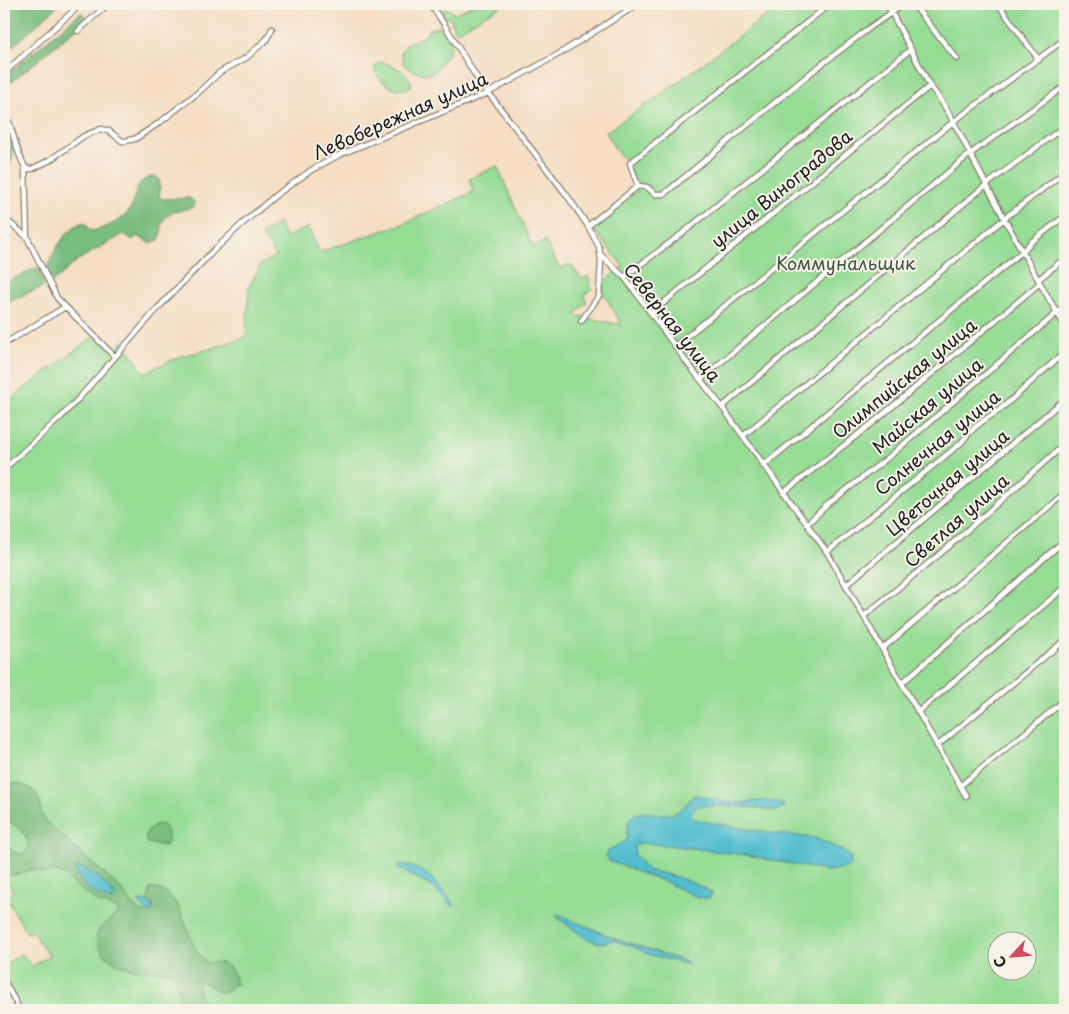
<svg xmlns="http://www.w3.org/2000/svg" width="1069" height="1014" font-family="'Playpen Sans',sans-serif">
  <rect width="100%" height="100%" fill="#f7f3e8"/>
  <filter id="ink" filterUnits="userSpaceOnUse"><feTurbulence type="fractalNoise" baseFrequency=".02" numOctaves="2"/><feDisplacementMap in="SourceGraphic" scale="10" xChannelSelector="R" yChannelSelector="G"/><feConvolveMatrix kernelMatrix="1 2 1 2 8 2 1 2 1" color-interpolation-filters="sRGB"/></filter>
  <filter id="wash" filterUnits="userSpaceOnUse"><feTurbulence type="fractalNoise" baseFrequency=".0096" numOctaves="4" result="noise"/><feDisplacementMap in="SourceGraphic" scale="20" xChannelSelector="R" yChannelSelector="G"/><feGaussianBlur stdDeviation="1.12" result="paint"/><feColorMatrix in="noise" values="0 0 0 0 0 0 0 0 0 0 0 0 0 0 0 0 0 1.4 0 .05"/><feComposite in="paint" operator="in"/></filter>
  <g filter="url(#wash)">
    <rect width="100%" height="100%" fill="#f5dec4"/>
    <path fill="#95dc95" stroke="#587c58" fill-rule="evenodd" d="M475 4H504L456 32 453 28 451 19 445 16 441 11 448 8 454 14Z
      M782 4H1065V1010H12L10 1007 14 1004 4 987V966L21 953 32 966 49 956 32 931 27 933 6 898 13 891 4 874V404L98 333 115 350 123 341 144 373 181 356 207 350 246 337 249 287 261 264 276 256 261 234 279 223 285 238 308 227 320 252 402 224 473 192 469 179 497 166 533 247 545 241 560 269 570 264 582 279 588 276 592 289 584 295 587 302 575 315 622 325 602 291 603 282 623 266 591 226 638 190 624 159 615 149 606 132 666 91ZM996 942H1026V972H996Z
      M440 27C454 43 453 46 442 62 430 80 420 75 404 65L401 51 407 44 426 35 429 29Z
      M381 62C393 65 406 71 412 83L410 88C396 94 378 82 374 68L377 64Z"/>
    <path fill="#78bc7e" stroke="#4a6c4d" d="M4 4H60L4 54Z
      M83 13 87 20 4 88V77L79 14Z
      M4 115C11 131 20 159 4 173Z
      M155 176 159 179 160 191 159 197 162 199 190 198 194 202V207C184 210 164 212 162 224 161 230 162 234 159 240L150 243 137 236 133 240 124 234 78 260 53 282 46 271C51 255 68 224 85 222L88 228 92 231C104 228 124 221 130 209 137 195 134 179 155 176Z
      M36 268H39L45 286 4 303V283Z
      M8 783C21 784 37 787 40 802 42 810 40 812 45 821L119 887 138 910 145 913 150 889C187 886 184 947 207 963 226 960 233 966 236 984L229 991 221 993 206 983 201 982 198 985C199 999 206 1003 217 1010H202L191 1003 181 1004 178 999 180 996C177 989 177 979 171 974 166 969 159 971 152 971 135 971 113 966 102 951 99 947 98 941 96 937L100 928 118 913V909L97 902 73 883 66 875 56 872 46 874 33 869 12 876 7 875 4 872V842L14 852 21 854 27 851C32 833 16 827 4 818V784Z
      M156 824 164 825 167 833 168 842 165 846 147 843 145 837 148 831Z"/>
    <path fill="#53bdcf" stroke="#386c76" d="M694 795C706 796 716 801 728 802 745 805 771 795 785 806L776 811C762 808 709 803 697 807 695 808 692 811 691 812L693 818 701 821 771 833 815 838 842 850 850 856 852 865 845 868 827 871 746 855 675 846 640 843 634 846 635 855 649 871C671 874 693 881 712 893L710 898H699L663 881 642 874 621 865 610 862 606 856 609 850 627 840C625 798 650 819 674 813 683 810 687 802 694 795Z
      M400 864C429 868 437 884 455 905L453 906 432 887 399 868 397 865Z
      M80 867 100 878 115 896 111 901C91 892 84 889 74 869Z
      M139 901H144L152 904 153 908 150 913 142 907Z
      M556 915H560L611 937 684 961 689 965 650 955 629 945 612 940 604 943 595 942 584 937 558 918Z"/>
  </g>
  <g filter="url(#ink)">
    <g fill="none" stroke-linecap="round" stroke-linejoin="round">
      <defs>
        <path id="street" d="M430 4 444 24 477 78 566 194 588 226 599 247 601 261 599 296 581 321
          M887 4 930 86C950 110 963 141 978 169 1006 222 1034 275 1065 326
          M913 4 957 59
          M998 4 1039 60
          M78 31 108 4
          M4 73 81 4
          M4 110C13 128 15 149 25 167L27 237
          M25 167 28 169H32L50 160 84 136 101 129 109 131 122 141H125L135 139 159 123 200 91 220 72 246 58 266 40 272 29
          M638 186 630 163 830 4
          M4 218 27 237 57 298 115 357
          M588 226 638 186 647 187 655 194H664L813 71 872 26 904 4
          M601 255 624 277 634 290 685 360 722 407 827 552 966 796
          M624 277 684 232 910 50
          M1039 279 1065 258
          M651 313 930 86
          M4 344 65 307
          M675 346 953 122 1065 39
          M701 379 970 154 1065 86
          M722 407 986 185 1065 126
          M743 436 1010 214 1065 172
          M763 466 1023 251 1030 243 1065 216
          M4 469 61 417 80 397 158 308 213 251 242 224 276 195 313 169 339 155 488 93 559 54 638 4
          M783 493 874 422 1040 283
          M807 524 827 505 890 456 1065 306
          M827 552 961 443C971 428 985 420 999 410 1022 392 1042 370 1065 353
          M846 585 1065 399
          M864 616 947 548 1065 444
          M882 649 1065 493
          M902 683 1065 540
          M918 712 1065 587
          M937 746 1065 640
          M960 786 1065 700
          M4 957V958
          M4 981 20 1010"/>
      </defs>
      <use href="#street" stroke="#887d70" stroke-width="7"/>
      <use href="#street" stroke="#fff" stroke-width="4.5"/>
    </g>
  </g>
  <g text-anchor="middle" dominant-baseline="central" stroke-width="4" stroke-linejoin="round" paint-order="stroke">
    <g font-size="18" fill="#1c1c1c" stroke="#f7f3e8">
      <text transform="translate(400 115) rotate(-24)">Левобережная улица</text>
      <text transform="translate(781 188) rotate(-39)">улица Виноградова</text>
      <text transform="translate(673 322) rotate(52)">Северная улица</text>
      <text transform="translate(904 378) rotate(-39)">Олимпийская улица</text>
      <text transform="translate(927 405) rotate(-40)">Майская улица</text>
      <text transform="translate(937 442) rotate(-39)">Солнечная улица</text>
      <text transform="translate(947 482) rotate(-40)">Цветочная улица</text>
      <text transform="translate(956 520) rotate(-41)">Светлая улица</text>
    </g>
    <g font-size="18" fill="#405640" stroke="#f7f3e8">
      <text x="846" y="262">Коммунальщик</text>
    </g>
  </g>
  <rect width="1069" height="1014" fill="none" stroke="#f7f3e8" stroke-width="20"/>
  <g transform="translate(1012 956) rotate(244)"><circle r="24" fill="#f7f3e8" stroke="#9f9d96"/>
  <path d="M0-4L9 19L0 12L-9 19Z" fill="#d1495b"/>
  <text y="-8" font-size="14" font-weight="bold" text-anchor="middle" fill="#1c1c1c">С</text>
  </g>
</svg>
